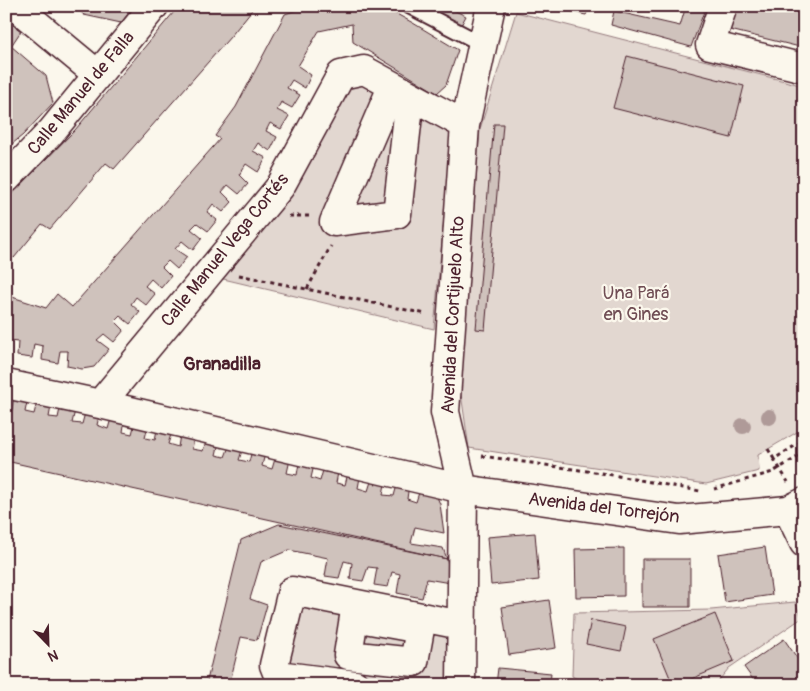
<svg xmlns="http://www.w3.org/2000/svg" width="810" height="691" font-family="Pangolin,sans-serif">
  <rect width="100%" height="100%" fill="#fbf7ec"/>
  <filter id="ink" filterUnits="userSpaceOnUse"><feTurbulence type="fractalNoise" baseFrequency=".02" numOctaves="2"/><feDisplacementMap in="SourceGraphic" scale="10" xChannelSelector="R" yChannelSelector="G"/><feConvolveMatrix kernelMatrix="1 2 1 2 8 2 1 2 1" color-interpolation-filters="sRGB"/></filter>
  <g filter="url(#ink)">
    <path fill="#e2d7d0" stroke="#967b7e" d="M516 12 804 86V428L758 455 759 471 706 484 469 448 460 387 480 129Z
      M350 79 452 127 434 329 215 277Z
      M298 599 461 632V685H446L280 665Z
      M795 602 802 618 729 668 715 685H587L572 676 574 613 711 610Z"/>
    <path fill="#cfc2bc" stroke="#4a1f2b" d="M74 6H134L121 23 84 15Z
      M179 6H255L231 36 114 169 106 163 50 229 42 224 14 258 8 253 6 255V200L75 130Z
      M308 6H382L413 23 458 50 446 85 437 93 353 42 352 24 319 31 298 66 311 75 305 88 292 80 287 88 300 95 292 108 281 102 277 110 289 116 281 129 270 123 266 131 277 137 270 151 258 143 253 151 266 158 258 172 246 164 239 175 248 184 239 194 228 185 222 192 232 202 223 212 213 204 207 212 217 220 208 231 197 223 191 229 202 238 193 250 182 241 175 249 187 257 177 269 168 261 162 267 171 276 161 288 151 279 145 286 155 294 146 305 136 297 131 304 140 312 130 324 120 316 115 321 124 330 114 342 104 334 97 340 109 349 94 367 82 369 67 366 68 351H60L58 363 42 360 43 346 34 344 32 358 17 356 18 342 9 341 6 353V295L46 308 57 294 72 307 220 139 215 136 236 107 285 14Z
      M427 6H445L466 16 460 27 425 11Z
      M547 6H590L586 15Z
      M686 6H706L691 47 611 25 614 11 680 26Z
      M738 6 804 7V48L730 30Z
      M6 20 21 31 11 46 46 76 53 103 23 135 6 149Z
      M627 56 744 86 731 138 613 108Z
      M494 124H503L485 330 476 329Z
      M14 395 28 397 25 412 34 414 38 398 52 401 49 417 58 418 61 404 76 406 72 423 82 424 86 409 100 412 97 425 108 429 112 415 125 418 123 432 132 434 136 419 149 422 145 438 155 440 158 424 173 428 168 444 178 447 181 429 195 433 192 449 203 451 208 435 220 438 216 455 225 457 231 441 244 444 239 460 249 462 253 446 266 449 262 466 272 469 277 452 291 455 287 473 297 475 300 457 315 461 311 478 320 481 325 463 339 467 336 483 345 485 349 469 361 472 358 488 368 491 373 475 386 478 383 495 394 496 398 481 409 484 407 499 416 502 421 486 434 490 440 504 444 533 415 527 411 543 443 548 447 559 6 461V409L12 410Z
      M279 524 447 559 450 583 427 579 422 598 397 593 400 574 392 572 388 587 374 585 377 568 368 567 363 581 350 579 352 563 344 561 339 578 325 576 328 558 289 550 261 562 250 599 267 605 257 640 241 637 231 678 239 685H206L241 540Z
      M535 533 539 580 491 585 487 537Z
      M765 547 772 595 725 602 718 554Z
      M624 548V596L576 597 575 549Z
      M642 559H690V607H642Z
      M549 600 556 648 509 655 502 607Z
      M715 614 734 661 677 685H673L654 639Z
      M591 620 626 627 621 651 586 644Z
      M784 639 804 668V684L757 685 744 667Z
      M498 668 551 673 550 685H496Z"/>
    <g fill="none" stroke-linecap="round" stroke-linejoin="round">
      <defs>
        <path id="lane" d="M409 6 482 44"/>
        <path id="street" d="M15 6 97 74
          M723 6 710 45 804 68
          M389 94 409 106 397 214 334 222Z
          M6 179 51 132 154 6
          M6 384 100 404 463 489 679 520 788 510 804 502
          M100 404 280 187 341 75 364 70 465 125
          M788 510 804 543
          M354 617 420 629 414 662 348 655Z
          M355 685 278 675 274 665 292 591 461 625
          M461 685 463 489 445 412 465 125 491 6"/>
      </defs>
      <use href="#lane" stroke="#4a1f2b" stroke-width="18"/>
      <use href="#street" stroke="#4a1f2b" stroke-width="31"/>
      <path stroke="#4a1f2b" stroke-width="3" stroke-dasharray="4 4" stroke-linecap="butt" d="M289 216H310
        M239 275 426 314
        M307 289 331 246
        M768 449 774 459 804 440
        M482 456 601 473 700 491
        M774 459 788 482
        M714 489 773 472 804 453"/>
      <use href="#lane" stroke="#fbf7ec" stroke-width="14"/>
      <use href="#street" stroke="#fbf7ec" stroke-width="28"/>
    </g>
    <g fill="#af9a98">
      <circle cx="769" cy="417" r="8"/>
      <circle cx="743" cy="426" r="8"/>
    </g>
  </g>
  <g text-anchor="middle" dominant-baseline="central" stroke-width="4.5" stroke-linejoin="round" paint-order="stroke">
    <g font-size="18" fill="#4a1f2b" stroke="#fbf7ec">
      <text transform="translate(81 93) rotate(-50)">Calle Manuel de Falla</text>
      <text transform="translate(225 250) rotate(-51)">Calle Manuel Vega Cortés</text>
      <text transform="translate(453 315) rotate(-87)">Avenida del Cortijuelo Alto</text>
      <text transform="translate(604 508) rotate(7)">Avenida del Torrejón</text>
    </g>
    <g font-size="18" fill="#704d54" stroke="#fbf7ec">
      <text x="636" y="293">Una Pará<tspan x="636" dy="21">en Gines</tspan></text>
    </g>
    <g font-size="19" font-weight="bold" fill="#4a1f2b" stroke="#fbf7ec">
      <text x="222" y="364">Granadilla</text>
    </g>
  </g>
  <rect width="810" height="691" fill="none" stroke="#fbf7ec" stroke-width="25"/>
  <rect x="12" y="12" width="785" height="666" fill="none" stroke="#4a1f2b" stroke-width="2" filter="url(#ink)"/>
  <g transform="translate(48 644) rotate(157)" stroke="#fbf7ec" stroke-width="4" paint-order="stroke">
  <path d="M0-4L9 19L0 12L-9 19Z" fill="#4a1f2b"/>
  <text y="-8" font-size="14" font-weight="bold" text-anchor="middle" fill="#4a1f2b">N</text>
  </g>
</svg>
